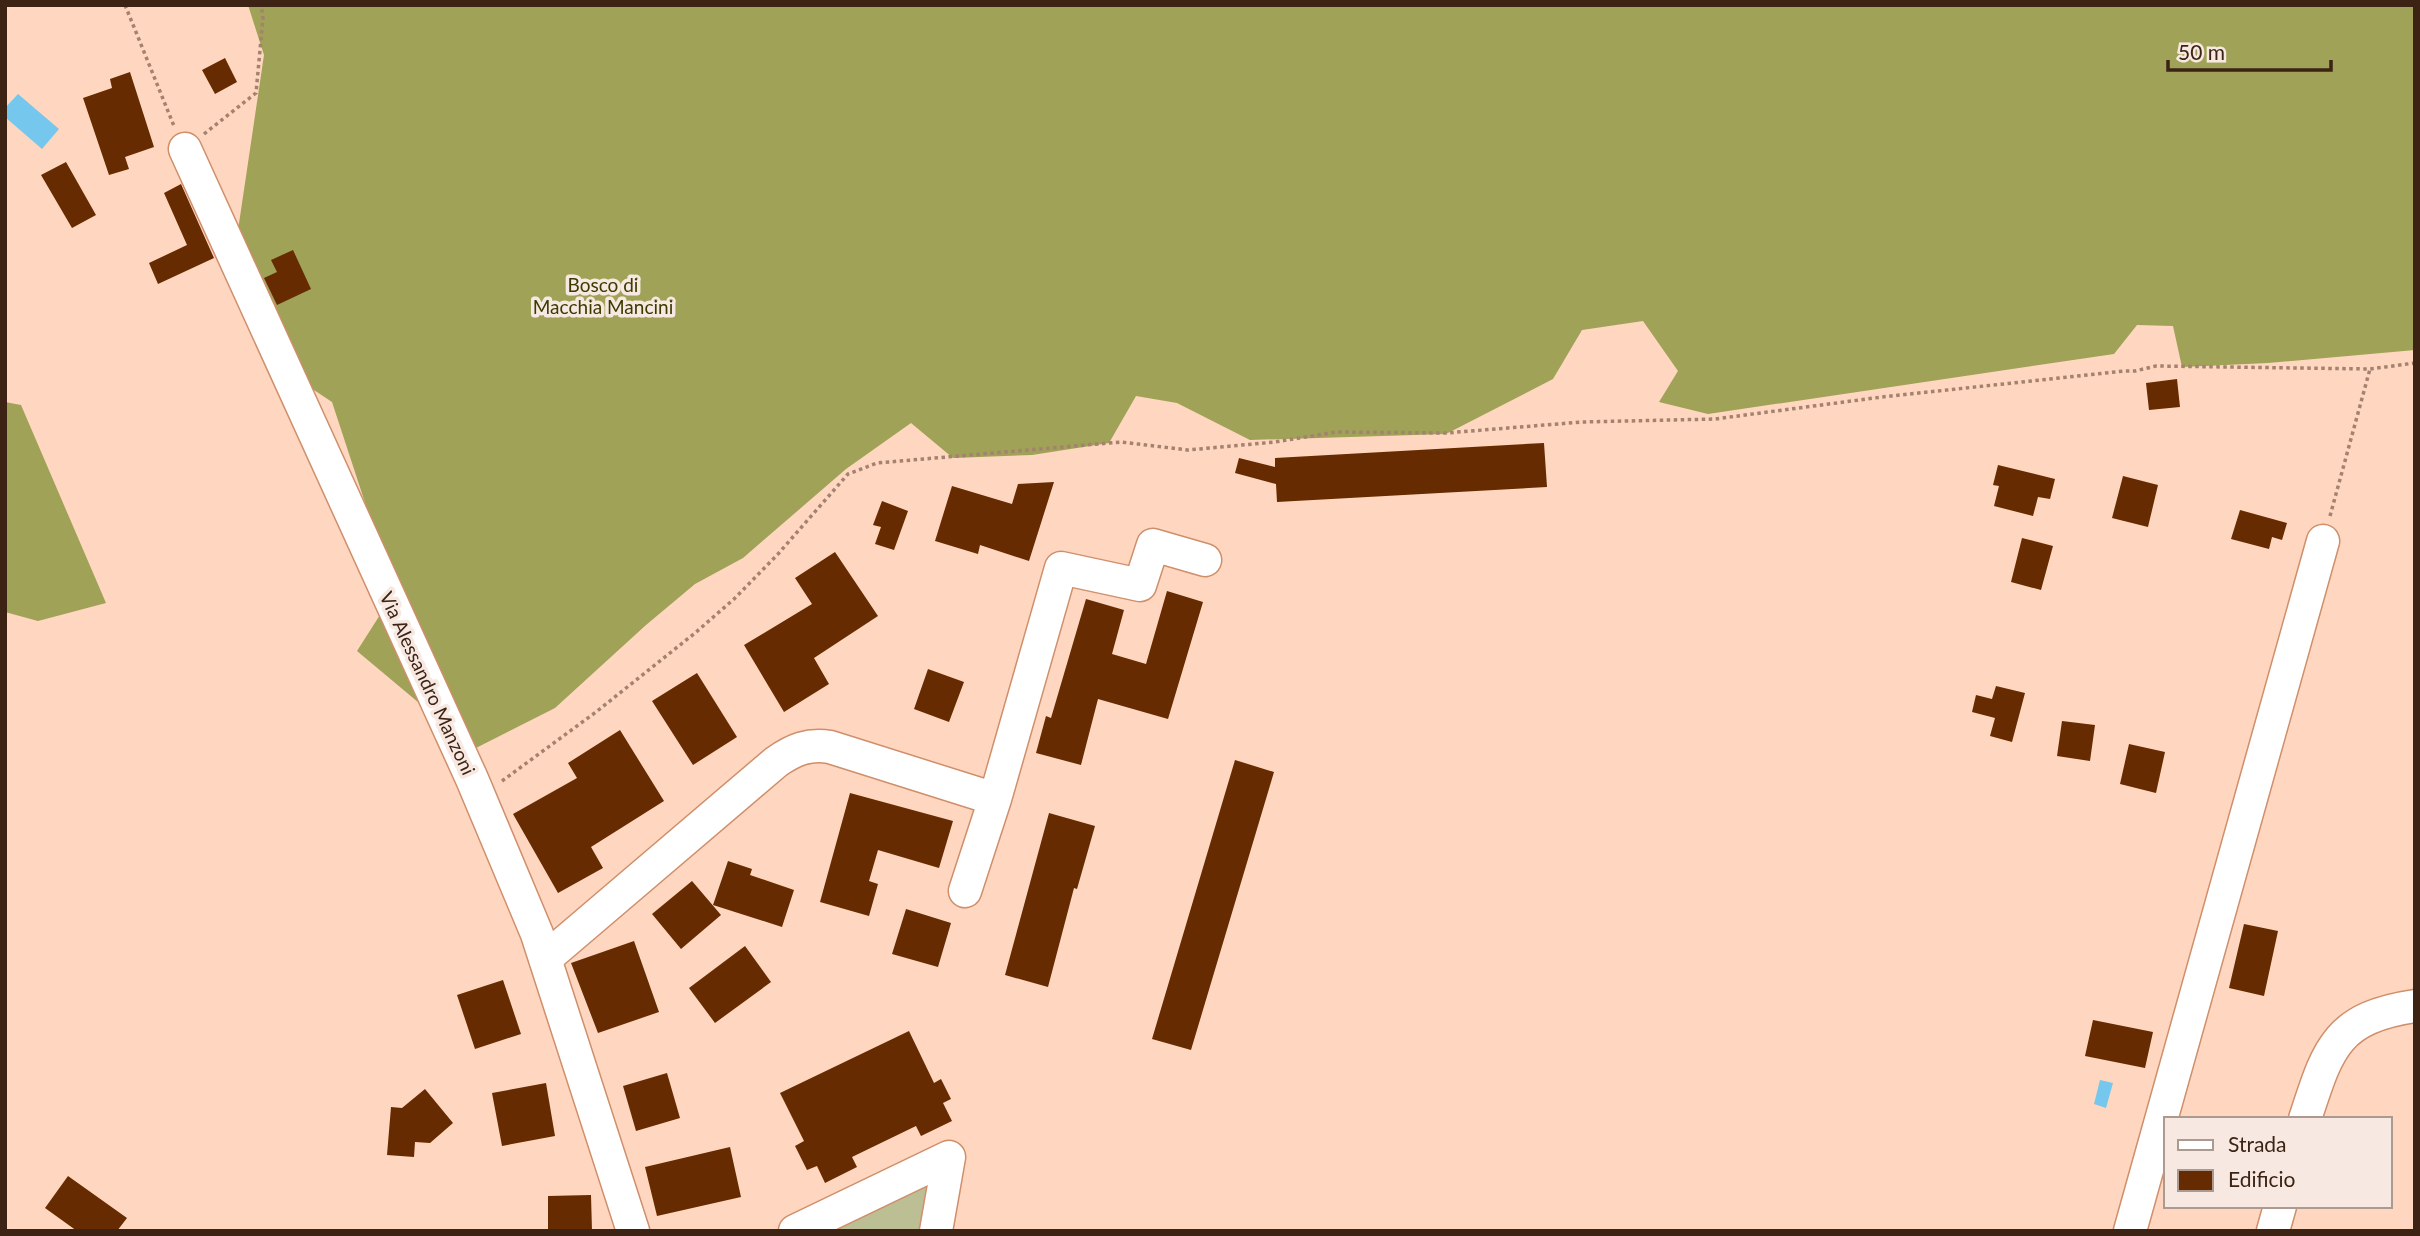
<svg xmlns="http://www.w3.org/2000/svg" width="2420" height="1236" font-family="Lato,sans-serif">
  <rect width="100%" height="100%" fill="#ffd6bf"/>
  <path fill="#bcbf93" d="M927 1185 921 1231H834Z"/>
  <path fill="#9fa257" d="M248 5H2415V350L2268 363 2182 367 2173 326 2137 325 2114 354 1708 414 1659 402 1678 371 1643 321 1582 330 1553 379 1446 434 1250 440 1177 403 1136 396 1109 443 1032 455 953 458 911 423 846 469 743 558 695 584 646 625 555 708 474 749 357 651 392 596 374 530 332 402 281 368 230 284 264 55Z
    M5 402 21 405 106 603 38 621 5 612Z"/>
  <path fill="#75c7ee" d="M18 94 59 129 42 149 5 117V108Z
    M2100 1080 2113 1083 2106 1108 2094 1104Z"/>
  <path fill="#662b00" d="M225 58 237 82 215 94 202 70Z
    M130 72 154 147 125 157 129 169 109 175 83 98 112 88 110 79Z
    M66 162 96 215 72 228 41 175Z
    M181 184 214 258 158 284 149 263 187 245 164 193Z
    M293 250 311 289 277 305 264 278 277 272 271 260Z
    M2177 379 2180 407 2149 410 2146 383Z
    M1544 443 1547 487 1277 502 1276 484 1235 473 1239 458 1275 467V458Z
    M1998 465 2055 479 2050 499 2038 497 2033 516 1994 506 1999 486 1993 485Z
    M2123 476 2158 485 2148 527 2112 518Z
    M1054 482 1029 561 980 545 978 554 935 541 952 486 1012 504 1018 484Z
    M882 501 908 511 894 550 875 544 881 527 873 525Z
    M2240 510 2287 523 2282 540 2272 537 2269 549 2231 539Z
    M2022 538 2053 546 2041 590 2011 582Z
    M835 552 878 616 814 658 829 684 784 712 744 645 812 604 795 578Z
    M1167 591 1203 602 1168 719 1098 699 1081 765 1036 753 1046 716 1051 718 1086 599 1124 610 1112 654 1146 664Z
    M928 669 964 682 949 722 914 709Z
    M697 673 737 737 693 765 652 701Z
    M1996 686 2025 693 2012 742 1990 736 1995 718 1972 712 1976 695 1992 699Z
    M2062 721 2095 725 2090 761 2057 756Z
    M620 730 664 801 591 847 603 868 558 893 513 814 577 778 568 763Z
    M2129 744 2165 752 2156 793 2120 784Z
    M1235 760 1274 772 1191 1050 1152 1039Z
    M850 793 953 821 939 868 878 850 869 881 878 884 869 916 820 902Z
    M1049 813 1095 826 1077 889 1074 888 1048 987 1005 975Z
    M728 861 752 869 750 875 794 890 782 927 713 905Z
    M692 881 721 915 681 949 652 914Z
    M906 909 951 923 938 967 892 954Z
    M2244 924 2278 931 2264 996 2229 988Z
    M634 941 659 1012 598 1033 571 963Z
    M745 946 771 982 715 1023 689 988Z
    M503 980 521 1034 475 1049 457 995Z
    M2093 1020 2153 1032 2145 1068 2085 1056Z
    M909 1031 934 1083 941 1079 951 1099 943 1103 952 1121 921 1136 916 1126 852 1157 857 1167 825 1183 817 1166 807 1170 795 1146 804 1141 780 1093Z
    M667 1073 680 1118 636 1131 623 1086Z
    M546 1083 555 1136 502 1146 492 1093Z
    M425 1089 453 1123 430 1143 415 1142 414 1157 387 1155 391 1107 402 1108Z
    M730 1147 741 1197 657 1216 645 1167Z
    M68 1176 127 1218 117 1231H77L45 1208Z
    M591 1195 592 1231H548V1196Z"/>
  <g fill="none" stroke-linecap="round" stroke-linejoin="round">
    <defs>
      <path id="minor" d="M185 149 472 779 537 934 633 1231
        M965 891 995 799 1061 568 1140 585 1153 545 1205 560
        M545 959 776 762C793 750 809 743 830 747L995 799
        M2305 1119C2328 1049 2335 1018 2415 1006
        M795 1231 949 1157 936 1231
        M2130 1231 2323 541
        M2273 1231 2280 1206"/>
    </defs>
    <use href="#minor" stroke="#cf8f6b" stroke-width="35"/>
    <path stroke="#a4826f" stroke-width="3.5" stroke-dasharray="3.5 3.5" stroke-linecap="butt" d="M125 5 174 126
      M204 134 256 93 263 18 261 5
      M2330 516 2370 369
      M502 781 596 712 695 633 734 599 778 554 848 474 877 463 1121 442 1188 450 1275 442 1336 432 1446 433 1582 422 1715 419 1882 397 2124 371H2135L2156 366 2370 369 2415 363"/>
    <use href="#minor" stroke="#fff" stroke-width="32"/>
  </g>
  <g text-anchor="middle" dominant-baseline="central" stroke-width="7" stroke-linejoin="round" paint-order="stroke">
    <g font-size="19" fill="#3a3b00" stroke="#f7e9e2">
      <text x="603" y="284">Bosco di<tspan x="603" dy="22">Macchia Mancini</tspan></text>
    </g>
    <g font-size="19" fill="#3c2314" stroke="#f7e9e2">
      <text transform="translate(428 683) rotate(65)">Via Alessandro Manzoni</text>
    </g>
  </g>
  <rect width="2420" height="1236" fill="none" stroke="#3c2314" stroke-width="14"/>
  <rect x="2164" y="1117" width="228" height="91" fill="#f7e9e2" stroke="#ac9a90" stroke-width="2"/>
  <rect x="2178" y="1140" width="35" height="10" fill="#ffffff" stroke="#ac9a90" stroke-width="2"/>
  <text x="2228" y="1152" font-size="21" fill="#3c2314">Strada</text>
  <rect x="2178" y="1170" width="35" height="21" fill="#662b00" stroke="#ac9a90" stroke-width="2"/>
  <text x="2228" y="1187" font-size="21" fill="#3c2314">Edificio</text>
  <path d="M2168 60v10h163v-10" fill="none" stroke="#3c2314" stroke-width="3.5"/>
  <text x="2178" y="60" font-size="21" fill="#3c2314" stroke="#f7e9e2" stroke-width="5" paint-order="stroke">50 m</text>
</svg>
